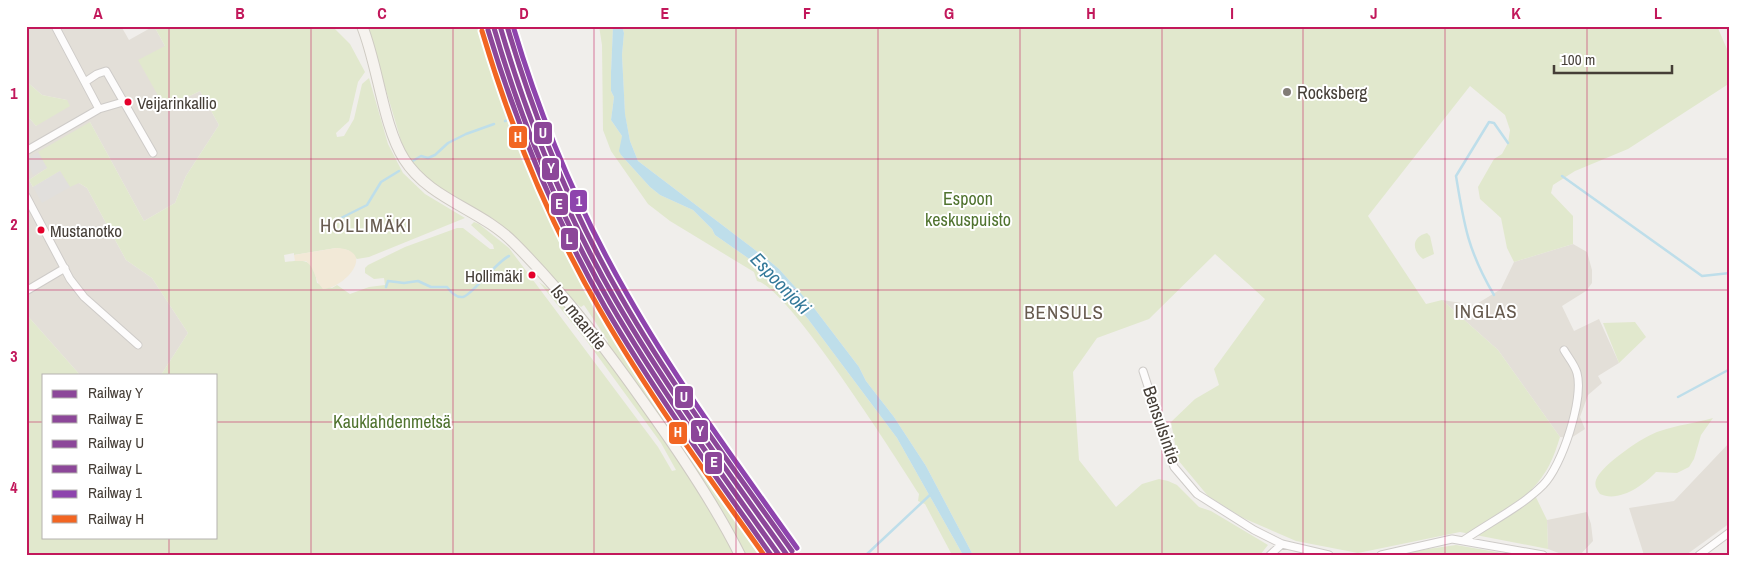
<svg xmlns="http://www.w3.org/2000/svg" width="1756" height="581" font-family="'Archivo Narrow',sans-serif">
  <rect width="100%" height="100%" fill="#f0eeeb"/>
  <path fill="#e3dfd8" d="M26 26H121L129 40 154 26 165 46V108L200 91 219 125 186 176 175 203 144 221 90 122 47 168 29 180 33 187 60 171 87 188 126 260 152 278 188 333 161 375H80L26 314V114L36 126 67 100 42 95 26 81Z
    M1573 244 1587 252 1592 270V283L1586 291 1562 306 1574 331 1599 319 1619 363 1598 376 1602 383 1588 395 1580 417 1585 429 1571 438 1560 437 1498 350 1442 300 1475 305 1501 289 1514 262Z
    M1730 442V523L1686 555H1644L1629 508 1674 501Z
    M1587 512 1591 524 1593 541 1580 555H1564L1548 549 1547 520Z"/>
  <path fill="#e1e8cd" d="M154 26H332L350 44 365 72 358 82 349 121 336 133 337 137 344 136 354 119 362 84 369 78 388 144 403 173 425 194 465 218 369 257 357 259 348 250 336 248 294 255V253L284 255 285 262C305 259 314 259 317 283L332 288 337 285 350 294 369 287 385 285 384 278 374 279 365 273V268L368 265 405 247 457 228H463L490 249H494L493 245 471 225 474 222 479 224 509 248 658 447 672 471 676 470 661 443 586 340 539 282C568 301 598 346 619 375 660 433 702 490 734 555H26V314L80 375H44V537H216V375H161L188 333 152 278 126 260 87 188 79 183 70 187 60 171 33 187 29 180 47 168 38 152 90 122 144 221 175 203 186 176 219 125 200 91 165 108 138 60 165 46Z
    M367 26H490C521 127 559 228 615 317 665 399 722 476 776 555H745C707 480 657 412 607 344L608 341 584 305 581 307 564 293 515 237 492 218 432 183 411 162 402 144Z
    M599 26H613L611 72V91L614 97 611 120 622 136 621 155 650 187 660 195 693 210 712 229 715 235 768 272 808 319 897 438 963 555H952L925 504 918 501 919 494C898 461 787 286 757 281L754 272 670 221 648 204 611 151 603 130 602 45Z
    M622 26H1717L1730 56V83L1628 149 1575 171 1553 185 1551 193 1573 216V244L1514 262 1507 248 1501 218 1480 199 1478 187 1494 159 1502 154 1508 143 1510 130 1505 115 1470 86 1368 216 1426 304 1442 300 1498 350 1560 437C1554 457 1547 474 1532 489L1547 520 1548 549 1460 532 1358 553 1296 541 1243 518 1208 496 1178 460 1171 422 1195 399 1219 385 1214 369 1265 299 1215 254 1149 319 1097 338 1073 372 1079 460 1116 507 1142 484 1159 479 1168 481 1177 485 1199 507 1211 511 1268 545 1260 555H973L926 466 894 417 866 381 859 367 814 308 779 269 767 259 638 161 630 141 625 115 622 55 624 33Z
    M26 81 42 95 67 100 70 106 36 126 26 114Z
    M1427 233 1430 236 1434 254 1423 259C1412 251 1411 237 1427 233Z
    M1635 322 1646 337 1619 363 1603 323Z
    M1713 418 1701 435 1694 459 1689 467 1677 473 1656 472C1644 485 1619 503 1600 494 1597 489 1594 486 1596 480 1601 465 1645 435 1660 431 1677 425 1696 423 1713 418Z
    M1456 545 1514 555H1408L1414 551Z"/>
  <path fill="#f2e9d7" d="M336 248C378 250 345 288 323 289 314 280 316 269 306 261H295L294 255Z"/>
  <path fill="#e1dfdc" d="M38 152 47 168 33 175 26 158Z
    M60 171 70 187 42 203 33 187Z"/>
  <path fill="#bedeea" d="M613 26H622L624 33 622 55 625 114 630 141 638 161 767 259 779 269 814 308 859 367 866 381 894 417 926 466 973 555H963L897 438 808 319 768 272 715 235 712 229 693 210 660 195 650 187 621 155 619 151 622 136 611 120 614 97 611 91V72Z"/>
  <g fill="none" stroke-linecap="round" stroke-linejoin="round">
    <path stroke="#bedeea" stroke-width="2.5" d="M478 26 508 120 505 121
      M411 162 421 156 428 158 435 155 448 143 466 134 494 124
      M1562 176 1702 276 1730 273
      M339 219 367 205 381 182 399 171
      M386 287 388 281 404 283 418 281 431 287H447C451 292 456 298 463 297 471 296 496 262 509 256
      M1494 295C1468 251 1464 225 1456 176L1489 122 1494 123 1508 143
      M1678 397 1730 369
      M866 555 931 494"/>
    <defs>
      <path id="street" d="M55 26 99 109
        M85 82 97 74 106 71 153 153
        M26 151 99 109 123 102
        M26 196 70 279 84 297 138 345
        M26 291 65 268
        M1143 371 1174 467 1197 494 1254 530 1282 544 1329 555
        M1464 540C1490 522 1521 507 1543 485 1562 466 1584 399 1577 373 1575 365 1568 357 1564 350
        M1270 555 1282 544
        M1381 555 1452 539 1543 555
        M1699 555 1730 532"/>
      <path id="secondary" d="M362 26C378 65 383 126 404 159 430 200 481 209 514 243 566 295 610 354 652 414 684 459 715 505 740 555"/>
    </defs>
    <use href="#street" stroke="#cecbc8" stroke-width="9"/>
    <use href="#secondary" stroke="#cecac2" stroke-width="12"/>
    <use href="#street" stroke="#fdfcfc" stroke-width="7"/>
    <use href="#secondary" stroke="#f6f3ef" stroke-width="10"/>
    <defs>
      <path id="rail-1" d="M500 26C528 122 566 214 616 301 667 389 728 472 787 555"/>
      <path id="rail-2" d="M494 28C522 124 560 216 610 303 661 391 720 472 779 555"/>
      <path id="rail-3" d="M507 26C535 121 572 212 621 297 672 386 733 468 792 551"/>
      <path id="rail-4" d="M488 30C517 126 555 219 605 307 655 393 714 474 771 555"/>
      <path id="rail-5" d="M513 26C541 120 578 209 627 294 677 382 738 465 797 548"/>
      <path id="rail-6" d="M482 31C511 129 549 222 600 310 649 395 707 475 764 555"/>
    </defs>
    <use href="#rail-1" stroke="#fff" stroke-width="9"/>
    <use href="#rail-2" stroke="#fff" stroke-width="9"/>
    <use href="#rail-3" stroke="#fff" stroke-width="9"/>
    <use href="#rail-4" stroke="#fff" stroke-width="9"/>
    <use href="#rail-5" stroke="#fff" stroke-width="9"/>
    <use href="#rail-6" stroke="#fff" stroke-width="9"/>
    <use href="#rail-1" stroke="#8c4799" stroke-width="5"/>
    <use href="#rail-2" stroke="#8c4799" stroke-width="5"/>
    <use href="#rail-3" stroke="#8c4799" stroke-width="5"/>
    <use href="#rail-4" stroke="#8c4799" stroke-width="5"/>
    <use href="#rail-5" stroke="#8e44ad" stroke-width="5"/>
    <use href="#rail-6" stroke="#f26522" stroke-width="5"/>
  </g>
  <path fill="none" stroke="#c2185b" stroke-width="1" stroke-opacity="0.55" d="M169 26V375M311 26V555M453 26V555M594 26V555M736 26V555M878 26V555M1020 26V555M1162 26V555M1303 26V555M1445 26V555M1587 26V555M26 159H1730M26 290H1730M26 422H44M216 422H1730M169 537V555"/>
  <circle fill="#817c76" stroke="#fff" stroke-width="2" cx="1287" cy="92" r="5"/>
  <g fill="#e4002b" stroke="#fff" stroke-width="2">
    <circle cx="128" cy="102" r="4.5"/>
    <circle cx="41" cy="230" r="4.5"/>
    <circle cx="532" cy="275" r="4.5"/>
  </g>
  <g text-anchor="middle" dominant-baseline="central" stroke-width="4" stroke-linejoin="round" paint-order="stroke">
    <g font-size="17" fill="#453e37" stroke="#fff" text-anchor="start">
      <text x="137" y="102">Veijarinkallio</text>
      <text x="50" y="230">Mustanotko</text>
      <text x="523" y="275" text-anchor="end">Hollimäki</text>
    </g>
    <g font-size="18" fill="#453e37" stroke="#fff" text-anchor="start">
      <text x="1297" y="92">Rocksberg</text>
    </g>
    <g font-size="18" fill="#50732f" stroke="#fff">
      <text x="968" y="198">Espoon<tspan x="968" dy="21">keskuspuisto</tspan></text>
      <text x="392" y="421">Kauklahdenmetsä</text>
    </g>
    <g font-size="18" fill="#453e37" stroke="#fff">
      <text transform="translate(579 317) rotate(51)">Iso maantie</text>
      <text transform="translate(1162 425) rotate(71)">Bensulsintie</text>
    </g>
    <g font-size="19" letter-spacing="1" fill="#675b4f" stroke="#fff">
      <text x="366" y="225">HOLLIMÄKI</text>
      <text x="1486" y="311">INGLAS</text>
      <text x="1064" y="312">BENSULS</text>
    </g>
    <g font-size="19" font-style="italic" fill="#357a9a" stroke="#fff">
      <text transform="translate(781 283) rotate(46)">Espoonjoki</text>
    </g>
  </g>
  <g stroke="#fff" stroke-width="2">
    <rect x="533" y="121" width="20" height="24" rx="5" fill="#8c4799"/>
    <rect x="508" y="125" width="20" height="24" rx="5" fill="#f26522"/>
    <rect x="541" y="157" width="19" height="24" rx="5" fill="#8c4799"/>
    <rect x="569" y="189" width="19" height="24" rx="5" fill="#8e44ad"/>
    <rect x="550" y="192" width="19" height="24" rx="5" fill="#8c4799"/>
    <rect x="560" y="227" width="19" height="24" rx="5" fill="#8c4799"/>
    <rect x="674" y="385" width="20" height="24" rx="5" fill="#8c4799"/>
    <rect x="690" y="419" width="19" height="24" rx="5" fill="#8c4799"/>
    <rect x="668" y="421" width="20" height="24" rx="5" fill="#f26522"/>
    <rect x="704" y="451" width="19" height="24" rx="5" fill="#8c4799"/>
  </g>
  <g font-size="14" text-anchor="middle" font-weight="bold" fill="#fff">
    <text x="543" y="138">U</text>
    <text x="518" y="142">H</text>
    <text x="551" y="173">Y</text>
    <text x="579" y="206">1</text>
    <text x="559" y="209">E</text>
    <text x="569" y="244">L</text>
    <text x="684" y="402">U</text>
    <text x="700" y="436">Y</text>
    <text x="678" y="437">H</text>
    <text x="714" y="467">E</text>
  </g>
  <rect width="1756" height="581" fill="none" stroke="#ffffff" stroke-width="55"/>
  <rect x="42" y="374" width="175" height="165" fill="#ffffff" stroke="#b5b2af"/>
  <rect x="52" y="390" width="25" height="8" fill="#8c4799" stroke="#b5b2af"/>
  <text x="88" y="398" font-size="15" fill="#453e37">Railway Y</text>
  <rect x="52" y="415" width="25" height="8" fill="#8c4799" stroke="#b5b2af"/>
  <text x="88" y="424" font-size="15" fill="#453e37">Railway E</text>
  <rect x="52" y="440" width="25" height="8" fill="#8c4799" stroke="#b5b2af"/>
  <text x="88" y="448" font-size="15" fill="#453e37">Railway U</text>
  <rect x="52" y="465" width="25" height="8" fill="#8c4799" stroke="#b5b2af"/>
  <text x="88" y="474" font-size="15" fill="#453e37">Railway L</text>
  <rect x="52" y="490" width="25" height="8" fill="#8e44ad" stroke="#b5b2af"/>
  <text x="88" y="498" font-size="15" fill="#453e37">Railway 1</text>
  <rect x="52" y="515" width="25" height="8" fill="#f26522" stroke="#b5b2af"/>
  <text x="88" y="524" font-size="15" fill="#453e37">Railway H</text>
  <path d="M1554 65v8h118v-8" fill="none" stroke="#453e37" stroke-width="2.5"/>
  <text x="1561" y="65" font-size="15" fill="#453e37" stroke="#ffffff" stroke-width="4" paint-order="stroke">100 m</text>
  <rect x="28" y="28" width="1700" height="526" fill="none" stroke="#c2185b" stroke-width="2"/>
  <g font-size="16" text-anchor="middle" font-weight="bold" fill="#c2185b">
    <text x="98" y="19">A</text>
    <text x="240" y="19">B</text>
    <text x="382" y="19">C</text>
    <text x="524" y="19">D</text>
    <text x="665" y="19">E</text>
    <text x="807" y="19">F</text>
    <text x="949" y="19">G</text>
    <text x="1091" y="19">H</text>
    <text x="1232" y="19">I</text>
    <text x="1374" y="19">J</text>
    <text x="1516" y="19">K</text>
    <text x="1658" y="19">L</text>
    <text x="14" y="99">1</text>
    <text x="14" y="230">2</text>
    <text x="14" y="362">3</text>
    <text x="14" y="493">4</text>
  </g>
</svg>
